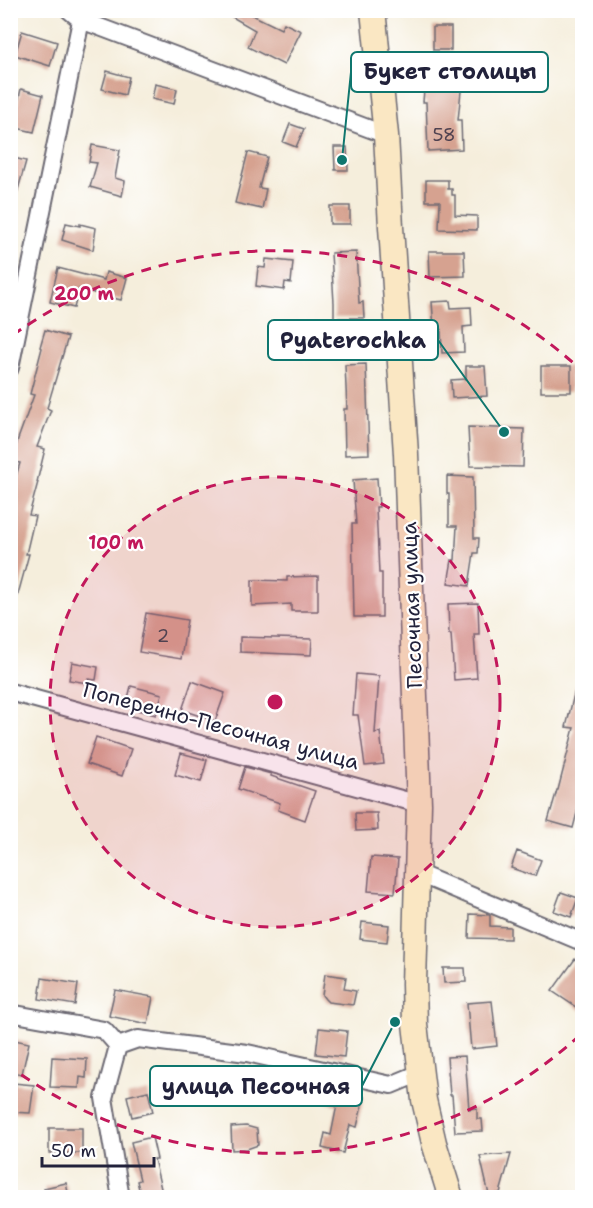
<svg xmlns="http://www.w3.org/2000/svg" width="593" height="1208" font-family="'Shantell Sans',sans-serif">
  <rect width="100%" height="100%" fill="#fff"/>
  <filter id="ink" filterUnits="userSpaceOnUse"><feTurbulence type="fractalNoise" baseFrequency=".0167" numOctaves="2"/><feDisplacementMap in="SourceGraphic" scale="12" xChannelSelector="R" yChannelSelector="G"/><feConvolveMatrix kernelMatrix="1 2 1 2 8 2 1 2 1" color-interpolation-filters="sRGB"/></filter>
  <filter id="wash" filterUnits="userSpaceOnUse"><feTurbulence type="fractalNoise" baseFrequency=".008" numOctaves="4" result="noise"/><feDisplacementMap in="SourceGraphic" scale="24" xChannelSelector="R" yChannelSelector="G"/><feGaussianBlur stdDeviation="1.35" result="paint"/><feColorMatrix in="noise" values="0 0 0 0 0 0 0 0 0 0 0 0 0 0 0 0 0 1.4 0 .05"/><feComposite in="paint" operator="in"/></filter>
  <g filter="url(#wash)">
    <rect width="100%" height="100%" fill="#f5eedc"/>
    <g id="blocks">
      <path fill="#d6a290" d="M242 10 281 29 284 23 301 31 284 65 248 47 255 30 222 11Z
        M433 27H451V50H433Z
        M22 31 57 42 50 66 15 55Z
        M107 71 129 77 125 95 102 89Z
        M425 78 462 81 458 120H461L462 149 428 151 426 102H423Z
        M155 84 177 89 174 104 152 99Z
        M21 89 43 95 34 132 12 127Z
        M290 124 304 129 296 147 283 142Z
        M92 145 120 150 115 178 125 181 122 196 90 187 97 163 89 162Z
        M334 147H347L348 170H335Z
        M248 152 267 157 259 188 266 189 262 209 235 203Z
        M10 157 26 161 14 204 10 203Z
        M426 180H448V189H452V195H455V215L477 216V230L439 229 440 201H426Z
        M330 206H350V224H330Z
        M66 223 80 226V224L96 228 93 250 62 240Z
        M429 251H464L465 276 430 277Z
        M356 252 359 303 363 302 364 318H334V303L331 253Z
        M266 259 293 262 291 283 285 282 284 290 256 286 258 267 265 268Z
        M58 268 104 280 106 272 127 278 121 300 79 289 74 308 50 302Z
        M450 301 451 308 471 307 472 326 463 327 464 352 442 353 441 328H434L432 302Z
        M45 330 68 337 47 408 51 410 37 447 45 449 37 482H38L29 515 35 516 26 554H29L14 609H10V496L20 463 12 461 18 439 34 395 30 394 42 348 40 347Z
        M366 364 369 454 345 455 344 409H347L345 365Z
        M466 366H485L487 396 452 398 451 380 466 379Z
        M541 366H571V392H541Z
        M468 427 524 429 523 467 470 466Z
        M447 476 473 477 474 538H479L478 553H474L469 586 448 583 452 560H455L457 526H449V494H447Z
        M377 478 379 507H376L379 573H382V617H354L352 524H356L353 480Z
        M318 576V611H291V604L252 606V580L287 581V577Z
        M478 603 479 634H474L477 678 454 680 451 634H449L448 604Z
        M146 613 187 620 181 659 139 652Z
        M240 637 312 639 311 655 240 652Z
        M72 662 98 667 96 680 88 679 87 683 69 680Z
        M356 674 379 676 375 733 380 732 384 764 365 766 358 715H353Z
        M578 678 582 679V794L573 828 548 821 557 790H558L574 728 566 727Z
        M192 681 225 693 215 721 182 710Z
        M131 686 162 694 156 715 126 707Z
        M96 737 131 749 122 776 87 764Z
        M181 753 207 760 201 782 175 775Z
        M245 767 271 774V776L315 791 305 820 278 810 280 803 238 789Z
        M355 813H377L378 830 356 831Z
        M517 851 541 860 535 876 511 868Z
        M371 857 398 859 395 893 368 891Z
        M561 892 578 898 571 917 554 911Z
        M470 914 490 915V926L510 927V939L469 938Z
        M362 922 389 925 387 942 360 939Z
        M575 959 582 964V1011L552 991Z
        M443 968H465L466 982 444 983Z
        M325 974 346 977 344 989 356 991 353 1005 328 1002 325 999 322 995Z
        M42 978 78 984 75 1005 39 999Z
        M115 990 153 997 148 1024 109 1016Z
        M492 1001 497 1046 471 1049 467 1003Z
        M319 1028 347 1031 344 1057 316 1054Z
        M10 1039 29 1043 22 1074 10 1072Z
        M465 1056 469 1109 477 1108V1119H482L483 1131 455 1132 452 1095H450L447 1057Z
        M52 1057 87 1059 86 1078 80 1077 79 1088 50 1087Z
        M13 1083 34 1085 30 1113 10 1112Z
        M329 1086 361 1092V1097H364L357 1127 350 1125 343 1153 322 1148 325 1133 331 1135 337 1105 325 1102Z
        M148 1091 153 1112 132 1117 127 1096Z
        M246 1126 257 1129 258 1145 247 1149 232 1150 231 1127Z
        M49 1128H82V1153H49Z
        M152 1137 157 1159H154L163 1197H141L137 1181 140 1180 131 1142Z
        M511 1154 500 1193 489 1195 480 1156Z
        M66 1183 69 1197H47L44 1188Z"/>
    </g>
  </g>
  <g filter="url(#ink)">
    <use href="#blocks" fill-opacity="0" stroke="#6c6973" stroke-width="1.5"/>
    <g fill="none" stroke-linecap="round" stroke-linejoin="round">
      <defs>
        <path id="street" d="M69 10 81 20 386 135
          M10 368 81 20
          M10 692 419 804
          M417 873 582 942
          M10 1013 104 1030 118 1046 138 1039 247 1053 391 1085 420 1073
          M118 1046 104 1098 121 1198"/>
        <path id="secondary" d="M373 10 386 135 391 227 406 454 419 804 414 984 415 1024 424 1100 434 1143 451 1198"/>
      </defs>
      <use href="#street" stroke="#6c6973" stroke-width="20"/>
      <use href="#secondary" stroke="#6c6973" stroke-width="27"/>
      <use href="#street" stroke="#fff" stroke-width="16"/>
      <use href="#secondary" stroke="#fae7c3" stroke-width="24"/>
    </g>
  </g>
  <circle cx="275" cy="702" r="225" fill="#c2185b" fill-opacity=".12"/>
  <g fill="none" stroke="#c2185b" stroke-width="3" stroke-dasharray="10 8">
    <circle cx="275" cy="702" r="225"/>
    <path d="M580 1035A451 451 0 0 1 13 1069M13 335A451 451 0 0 1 580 369"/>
  </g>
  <g text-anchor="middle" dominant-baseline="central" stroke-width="4.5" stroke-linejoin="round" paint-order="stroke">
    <g font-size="18" fill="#4f4250">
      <text x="444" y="135">58</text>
      <text x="163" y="636">2</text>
    </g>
    <g font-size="21" fill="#22223b" stroke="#fff">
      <text transform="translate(412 605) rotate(-92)">Песочная улица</text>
      <text transform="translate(221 726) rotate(15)">Поперечно-Песочная улица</text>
    </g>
  </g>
  <circle cx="275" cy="702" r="9" fill="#c2185b" stroke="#fff" stroke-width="3"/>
  <g font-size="18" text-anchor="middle" font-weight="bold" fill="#c2185b" stroke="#fff" stroke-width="4.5" stroke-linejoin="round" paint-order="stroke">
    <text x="84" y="300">200 m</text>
    <text x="116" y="549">100 m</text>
  </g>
  <path fill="none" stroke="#0f766e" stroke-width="2" d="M342 160L351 72M504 432L438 340M395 1022L362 1086"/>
  <g fill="#0f766e" stroke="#fff" stroke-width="2">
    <circle cx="342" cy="160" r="6"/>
    <circle cx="504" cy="432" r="6"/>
    <circle cx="395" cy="1022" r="6"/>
  </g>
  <g fill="#fff" stroke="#0f766e" stroke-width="2">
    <rect x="351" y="52" width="197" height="40" rx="6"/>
    <rect x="268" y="320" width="170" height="40" rx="6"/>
    <rect x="150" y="1066" width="212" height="40" rx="6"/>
  </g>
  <g font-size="22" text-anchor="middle" font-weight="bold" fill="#22223b">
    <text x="450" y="79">Букет столицы</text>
    <text x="353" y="348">Pyaterochka</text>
    <text x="256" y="1094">улица Песочная</text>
  </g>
  <rect width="593" height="1208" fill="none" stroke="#fff" stroke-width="36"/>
  <path d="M42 1157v9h112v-9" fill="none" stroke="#22223b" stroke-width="3"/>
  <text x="51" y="1157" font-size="18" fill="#22223b" stroke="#ffffff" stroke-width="4.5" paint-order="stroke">50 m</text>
</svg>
